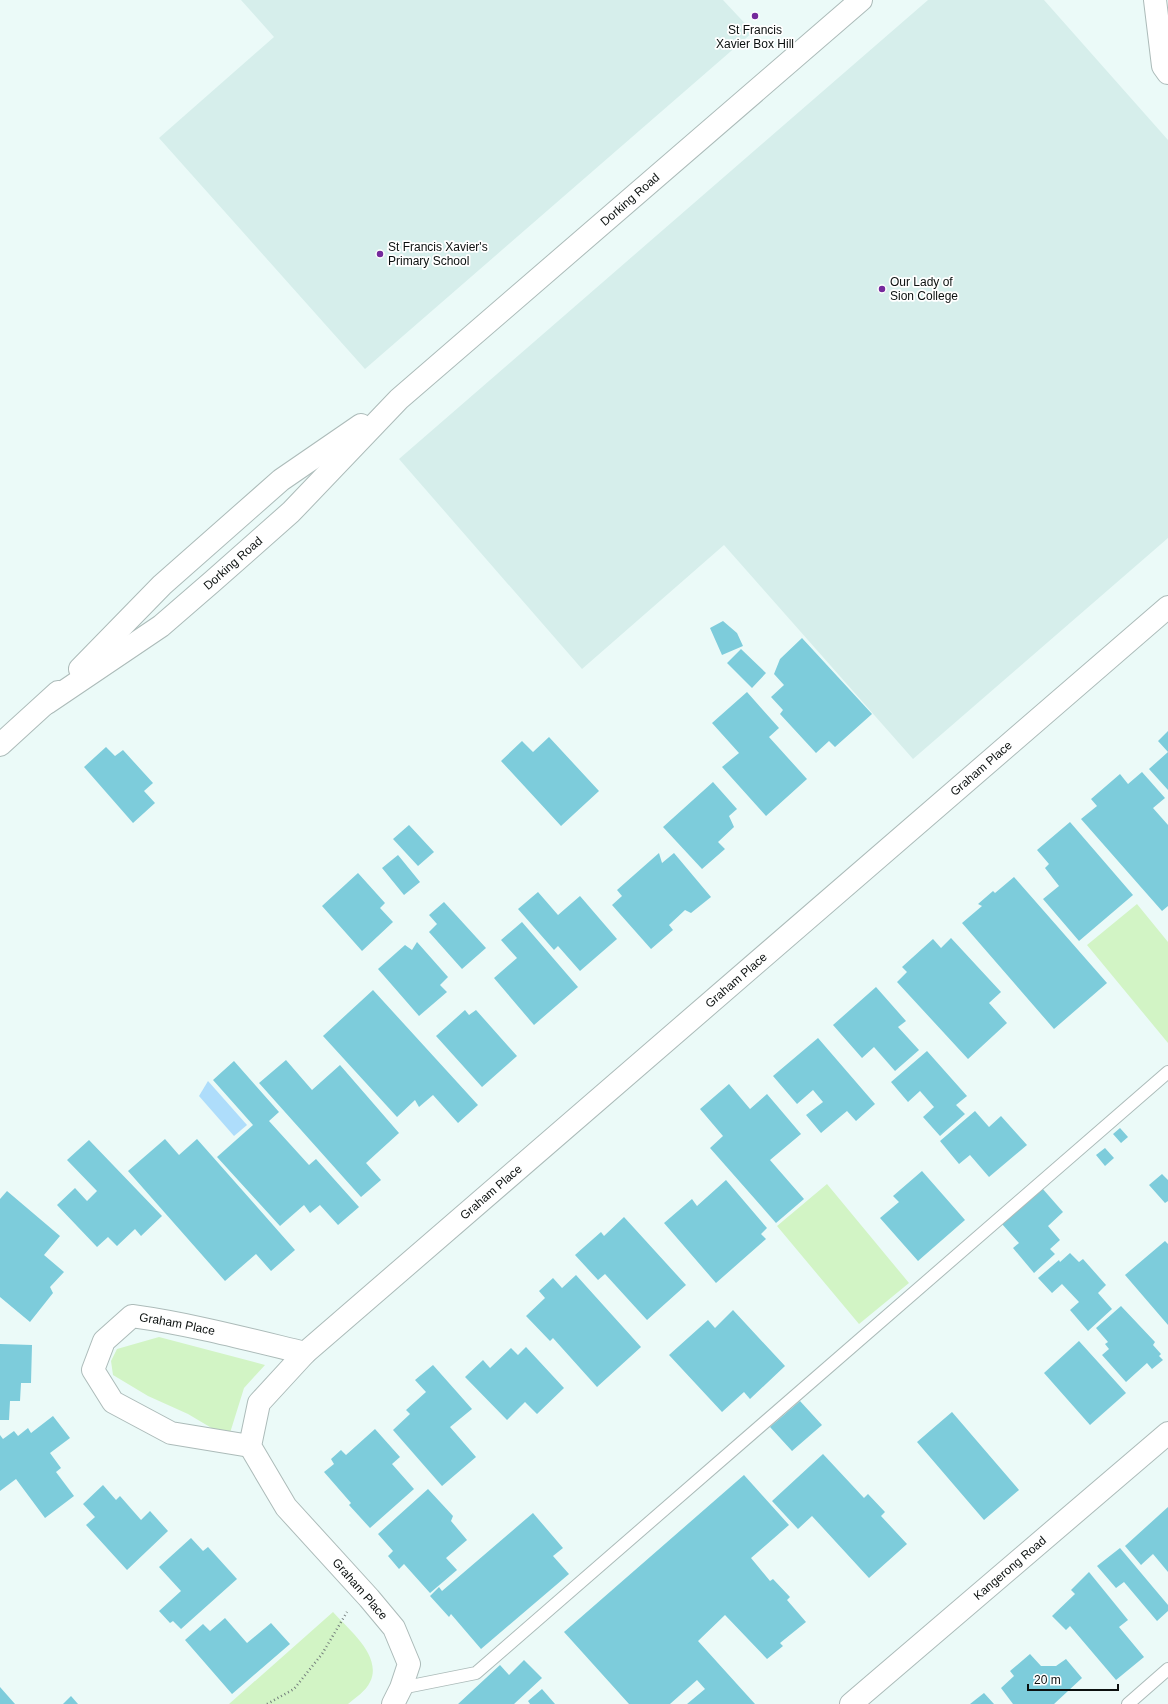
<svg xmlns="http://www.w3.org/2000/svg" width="1168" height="1704" font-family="Helvetica,sans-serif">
  <rect width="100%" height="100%" fill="#ebfaf8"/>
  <path fill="#d6eeeb" d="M241 0H723L753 32 365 369 159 138 274 37Z
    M928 0H1044L1168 140V538L913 759 724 545 582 669 399 459Z"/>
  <path fill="#d2f4c5" d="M1137 904 1168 942V1043L1087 945Z
    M827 1184 909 1283 859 1324 777 1226Z
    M159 1337 265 1365 244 1388 230 1433H220L188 1414 148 1396 113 1375 111 1361 117 1349Z
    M333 1612C348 1629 383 1656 370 1682 366 1691 355 1698 348 1704H229Z"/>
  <path fill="#aeddfb" d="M208 1081 247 1125 234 1136 199 1096Z"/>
  <path fill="#7dccdb" d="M723 621 737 633 743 646 722 655 710 628Z
    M802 638 872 714 835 747 829 741 816 753 780 714 783 710 771 697 784 685 774 674 780 659Z
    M741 649 766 673 752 688 727 663Z
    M747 692 779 728 769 737 807 779 766 816 722 767 739 753 712 723Z
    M1168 731V790L1149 769 1168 752 1158 741Z
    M549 737 599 791 561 826 501 761 522 741 533 752Z
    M106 747 115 756 123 750 153 783 144 791 155 803 133 823 84 767Z
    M1142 772 1165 798 1153 808 1168 825V906L1162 911 1081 819 1097 806 1091 799 1120 774 1128 784Z
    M713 782 737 809 729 816 734 827 718 842 725 849 702 869 663 827Z
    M1070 822 1133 895 1079 941 1043 899 1059 886 1045 868 1049 864 1037 850Z
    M409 825 434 852 418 866 393 839Z
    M659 853 662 863 674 853 711 897 691 913 685 910 669 925 673 930 651 949 612 905 622 896 617 890Z
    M398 855 420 882 404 895 382 868Z
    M358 873 385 903 380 908 393 922 362 951 322 906Z
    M1014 877 1107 983 1054 1029 962 923 982 906 978 904 993 891 995 893Z
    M538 892 558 915 580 896 617 939 580 971 558 946 554 950 518 909Z
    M444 902 486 948 462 969 429 932 437 924 429 915Z
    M522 922 578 987 534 1025 494 978 517 958 501 940Z
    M951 938 1001 992 989 1003 1007 1023 968 1059 897 982 907 972 902 967 933 939 941 948Z
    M417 942 448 977 440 985 447 992 419 1016 378 969 405 945 412 950Z
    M876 987 906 1021 898 1027 919 1050 895 1071 874 1047 862 1058 833 1025Z
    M373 990 478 1105 458 1123 433 1095 419 1107 415 1100 397 1117 323 1036Z
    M465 1010 469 1015 476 1010 517 1056 482 1087 436 1036Z
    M818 1038 875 1104 856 1121 847 1111 821 1133 806 1115 823 1102 813 1090 797 1104 773 1076Z
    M927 1051 967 1096 956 1105 965 1114 940 1136 923 1117 934 1107 920 1091 908 1102 891 1082Z
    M286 1060 312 1090 340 1065 399 1133 366 1163 381 1180 361 1197 259 1083Z
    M234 1061 279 1112 269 1121 309 1165 316 1159 359 1207 338 1225 320 1205 310 1213 304 1205 280 1226 217 1157 253 1125 213 1080Z
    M729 1084 750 1109 767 1094 801 1134 770 1160 804 1199 776 1223 710 1148 723 1136 700 1109Z
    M975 1111 989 1127 1001 1116 1027 1145 989 1177 970 1155 959 1164 940 1141Z
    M1120 1128 1128 1137 1121 1143 1113 1134Z
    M165 1139 179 1155 197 1139 295 1250 271 1271 256 1254 225 1281 128 1171Z
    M89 1140 162 1216 141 1236 135 1229 117 1246 108 1237 97 1247 57 1205 75 1188 87 1201 97 1191 67 1160Z
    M1105 1148 1114 1158 1105 1166 1096 1155Z
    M922 1171 965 1220 918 1261 880 1218 899 1202 893 1196Z
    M1162 1174 1168 1180V1201L1165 1203 1149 1185Z
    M726 1180 767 1228 761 1234 766 1239 716 1283 664 1223 692 1199 697 1206Z
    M1042 1188 1063 1212 1048 1226 1060 1240 1050 1249 1055 1254 1034 1273 1013 1248 1019 1243 1002 1224Z
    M7 1191 60 1236 44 1255 64 1272 50 1287 53 1293 30 1322 0 1297V1199Z
    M624 1217 686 1285 647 1320 605 1274 598 1280 575 1255 601 1232 604 1236Z
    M1165 1241 1168 1244V1325L1125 1275Z
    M1070 1253 1079 1262 1083 1259 1106 1285 1098 1293 1112 1309 1088 1331 1070 1310 1079 1302 1062 1284 1052 1293 1038 1278 1059 1260 1060 1262Z
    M576 1275 641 1347 597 1387 553 1338 550 1341 526 1316 545 1298 539 1291 553 1278 562 1288Z
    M1121 1306 1155 1342 1153 1345 1161 1354 1159 1356 1163 1360 1152 1369 1147 1363 1126 1382 1102 1355 1109 1349 1105 1344 1108 1342 1096 1328Z
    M733 1310 785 1366 750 1399 744 1392 722 1412 669 1355 708 1320 715 1328Z
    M1079 1341 1126 1393 1090 1425 1044 1373Z
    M0 1344 32 1345 31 1383H21L20 1401H10L9 1420H0Z
    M526 1347 564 1388 537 1414 525 1402 507 1420 465 1377 483 1360 490 1368 511 1348 518 1355Z
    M433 1365 472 1409 450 1427 476 1457 442 1486 393 1430 410 1414 406 1410 426 1392 415 1380Z
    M800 1401 822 1425 792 1451 770 1427Z
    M952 1412 1019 1490 984 1520 917 1442Z
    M53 1416 70 1438 50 1453 61 1468 56 1472 74 1496 45 1518 16 1479 0 1491V1435L3 1439 14 1431 18 1436 28 1428 31 1433Z
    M375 1429 400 1457 392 1464 414 1489 370 1528 349 1505 351 1503 324 1472 334 1464 331 1459 341 1450 346 1455Z
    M823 1454 864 1498 868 1494 885 1512 881 1516 907 1544 869 1578 812 1516 798 1529 772 1501Z
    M744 1475 789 1525 751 1558 770 1581 773 1579 790 1597 787 1600 806 1622 780 1643 783 1646 767 1659 725 1615 698 1641 755 1704H687L705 1689 697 1680 670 1704H629L564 1632Z
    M103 1485 116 1500 120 1496 141 1520 150 1511 168 1531 127 1570 86 1525 95 1517 83 1504Z
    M428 1489 453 1516 451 1521 467 1540 446 1558 457 1570 430 1593 404 1564 399 1569 388 1556 393 1551 378 1534Z
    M1168 1507V1572L1153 1554 1141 1565 1125 1546Z
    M533 1513 563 1548 553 1556 569 1574 481 1649 451 1614 449 1617 430 1596 439 1587 442 1591Z
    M191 1538 203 1551 208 1547 237 1579 181 1629 173 1621 170 1623 159 1611 181 1591 159 1567Z
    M1120 1548 1168 1605V1611L1157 1621 1124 1582 1116 1588 1097 1566Z
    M1089 1572 1128 1620 1119 1627 1144 1657 1116 1680 1070 1626 1066 1630 1052 1616 1075 1594 1071 1590Z
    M225 1618 247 1643 271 1623 290 1644 232 1694 185 1640 203 1624 210 1631Z
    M1030 1654 1041 1666H1056L1066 1659 1082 1678 1054 1704H1013L1001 1688 1014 1676 1010 1671Z
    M524 1660 542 1678 514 1704H458L500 1665 509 1675Z
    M0 1687 15 1704H0Z
    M542 1689 555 1704H530L528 1701Z
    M984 1693 994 1704H970Z
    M71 1696 78 1704H63Z"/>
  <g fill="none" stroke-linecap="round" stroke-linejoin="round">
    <defs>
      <path id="service" d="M401 1688 476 1673 1168 1072
        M1128 1704 1168 1669"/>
      <g id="minor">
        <path d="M1155 0 1163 66 1168 73"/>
        <path id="s1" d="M250 1446 171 1433 113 1402 93 1370 104 1341 132 1316C190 1324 247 1339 305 1353"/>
        <path id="s2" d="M393 1704 401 1688 409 1664 394 1628 369 1598 286 1507 250 1446 259 1403 305 1353 1168 607"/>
        <path id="s3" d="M851 1704 1168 1433"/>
      </g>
      <g id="secondary">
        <path d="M80 669 162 585 281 480 361 425"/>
        <path id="s4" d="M47 703 161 626 213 581 291 512 399 399 861 0"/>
        <path d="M0 745 58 692"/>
      </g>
    </defs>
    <use href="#service" stroke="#acbbb9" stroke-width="14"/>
    <use href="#minor" stroke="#acbbb9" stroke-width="24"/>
    <use href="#secondary" stroke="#acbbb9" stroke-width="24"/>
    <path stroke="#727c7a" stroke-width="2.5" stroke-dasharray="1 3" stroke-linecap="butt" d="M267 1704 294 1689 322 1654 347 1612"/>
    <use href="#service" stroke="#fff" stroke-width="12"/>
    <use href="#minor" stroke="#fff" stroke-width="22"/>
    <use href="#secondary" stroke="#fff" stroke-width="22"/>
  </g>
  <g fill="#75299c" stroke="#fff" stroke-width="1.5">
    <circle cx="755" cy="16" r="4"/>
    <circle cx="380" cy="254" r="4"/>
    <circle cx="882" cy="289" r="4"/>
  </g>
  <g text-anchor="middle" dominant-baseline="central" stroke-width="3.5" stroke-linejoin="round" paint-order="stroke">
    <g font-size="12" fill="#0b100f" stroke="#fff" text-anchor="start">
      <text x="755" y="30" text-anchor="middle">St Francis<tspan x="755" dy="14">Xavier Box Hill</tspan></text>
      <text x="388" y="247">St Francis Xavier's<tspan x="388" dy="14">Primary School</tspan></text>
      <text x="890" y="282">Our Lady of<tspan x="890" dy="14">Sion College</tspan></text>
    </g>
    <g font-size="12" fill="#0b100f" stroke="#fff">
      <text stroke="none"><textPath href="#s4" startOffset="772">Dorking Road</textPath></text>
      <text stroke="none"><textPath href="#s4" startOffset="233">Dorking Road</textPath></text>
      <text stroke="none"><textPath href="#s2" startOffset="1321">Graham Place</textPath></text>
      <text stroke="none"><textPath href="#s2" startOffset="997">Graham Place</textPath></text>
      <text stroke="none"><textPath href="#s2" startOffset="673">Graham Place</textPath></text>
      <text stroke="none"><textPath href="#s1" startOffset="298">Graham Place</textPath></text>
      <text stroke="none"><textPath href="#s3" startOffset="209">Kangerong Road</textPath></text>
      <text transform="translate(360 1589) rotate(49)">Graham Place</text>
    </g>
  </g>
  <path d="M1028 1684v6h90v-6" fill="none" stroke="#0b100f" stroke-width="2"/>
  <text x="1034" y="1684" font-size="12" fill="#0b100f" stroke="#ffffff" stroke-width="3" paint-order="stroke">20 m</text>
</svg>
